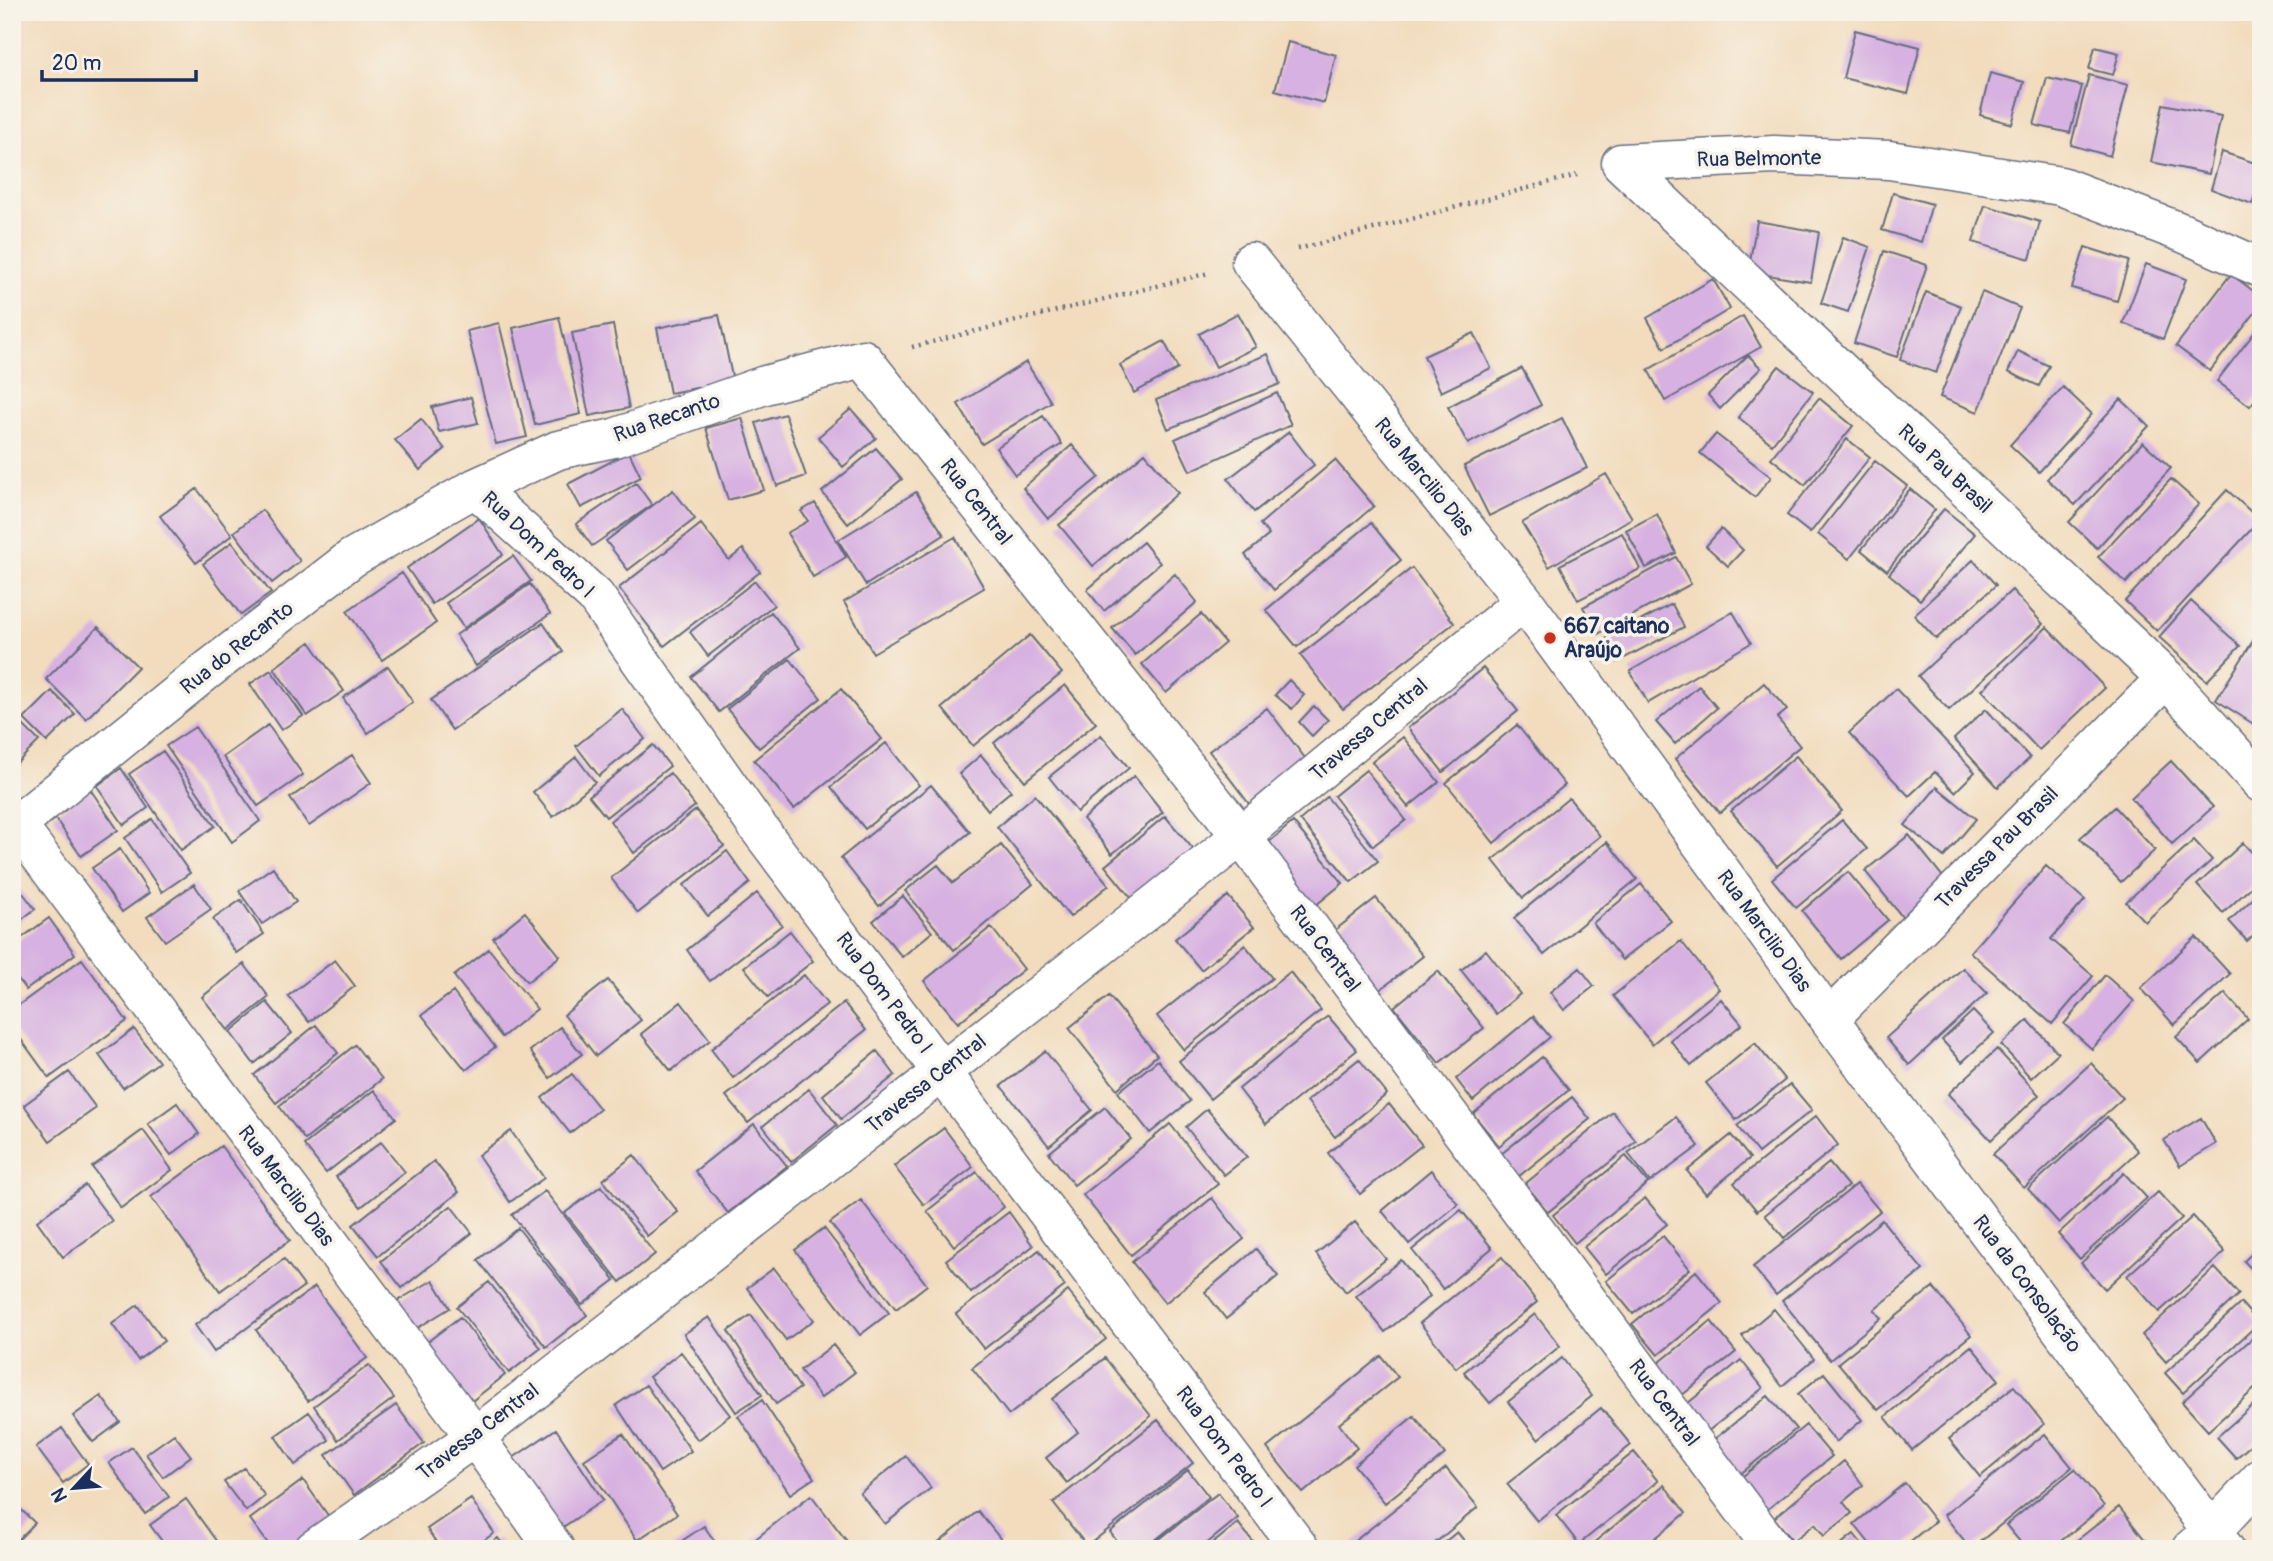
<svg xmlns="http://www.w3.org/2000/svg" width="2273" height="1561" font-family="Pangolin,sans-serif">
  <rect width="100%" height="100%" fill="#f7f3e8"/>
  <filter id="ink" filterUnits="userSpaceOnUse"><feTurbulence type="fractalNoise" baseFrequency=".0143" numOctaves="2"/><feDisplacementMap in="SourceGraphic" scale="14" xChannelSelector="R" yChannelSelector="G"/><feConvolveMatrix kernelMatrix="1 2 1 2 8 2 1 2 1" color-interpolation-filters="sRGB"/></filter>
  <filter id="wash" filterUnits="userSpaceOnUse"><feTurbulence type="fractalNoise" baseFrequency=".00686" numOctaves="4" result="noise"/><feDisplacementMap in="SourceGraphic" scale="28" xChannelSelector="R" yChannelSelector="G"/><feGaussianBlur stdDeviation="1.57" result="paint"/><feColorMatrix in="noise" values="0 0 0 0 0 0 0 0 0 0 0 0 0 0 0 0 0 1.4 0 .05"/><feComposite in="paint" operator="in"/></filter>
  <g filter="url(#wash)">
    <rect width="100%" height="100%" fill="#f2dcbd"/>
    <g id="blocks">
      <path fill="#d7b1e1" d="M1855 30 1920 47 1908 94 1843 78Z
        M1288 42 1336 55 1324 103 1275 90Z
        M2095 47 2119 53 2113 75 2089 69Z
        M1990 73 2024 82 2012 124 1980 115Z
        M2089 75 2128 85 2110 156 2071 145Z
        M2047 78 2082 86 2070 133 2034 125Z
        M2163 104 2221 116 2209 174 2151 162Z
        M2222 152 2261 165V176L2252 204 2211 189Z
        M1893 193 1932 204 1921 242 1882 230Z
        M1985 205 2040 222 2030 259 1973 242Z
        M1757 221 1819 232 1811 282 1748 272Z
        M1843 237 1870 247 1848 312 1821 303Z
        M2085 247 2129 261 2117 301 2072 288Z
        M1884 251 1927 265 1897 357 1854 343Z
        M2146 264 2186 279 2163 339 2123 323Z
        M2231 274 2261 297V305L2210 371 2176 346Z
        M1713 279 1730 309 1664 348 1647 318Z
        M1926 292 1961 306 1936 373 1900 360Z
        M1982 292 2020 308 1978 412 1940 397Z
        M1238 313 1256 347 1216 367 1199 334Z
        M719 315 733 381 670 393 657 328Z
        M1743 316 1761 347 1665 401 1648 370Z
        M559 317 581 414 535 425 513 328Z
        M499 323 527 437 496 444 467 331Z
        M2261 324V392L2250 406 2217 381Z
        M613 325 629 408 589 416 572 333Z
        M1474 333 1491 368 1441 392 1424 356Z
        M1164 341 1178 369 1134 393 1120 365Z
        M2018 351 2049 366 2039 386 2008 372Z
        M1268 354 1280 384 1168 429 1156 400Z
        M1748 355 1761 368 1720 409 1708 395Z
        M1026 362 1051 402 982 444 958 404Z
        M1779 366 1813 392 1772 444 1738 417Z
        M1522 368 1541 405 1468 444 1448 407Z
        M2063 387 2092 414 2039 472 2010 445Z
        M1277 393 1291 425 1190 471 1175 439Z
        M471 397 478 423 439 432 432 407Z
        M1819 398 1853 426 1805 485 1771 458Z
        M2121 399 2149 426 2075 505 2047 479Z
        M851 409 876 438 843 467 818 437Z
        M785 414 806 476 777 486 756 423Z
        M1043 416 1062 444 1015 475 996 448Z
        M742 418 764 490 728 500 706 428Z
        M1562 418 1587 468 1489 516 1464 466Z
        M421 419 445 449 420 470 395 440Z
        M1289 432 1314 465 1254 512 1228 479Z
        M1716 434 1771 477 1755 497 1700 453Z
        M1847 439 1870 457 1810 533 1787 515Z
        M2143 442 2171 468 2097 548 2069 522Z
        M1072 445 1099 477 1048 519 1023 488Z
        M876 448 902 479 848 524 822 492Z
        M629 452 641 477 581 508 568 484Z
        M1145 453 1178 493 1093 566 1059 525Z
        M1335 460 1374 506 1274 590 1245 555 1269 535 1260 524Z
        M1875 461 1907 486 1849 559 1818 534Z
        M1606 474 1632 518 1549 567 1522 523Z
        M2171 479 2199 504 2126 583 2098 557Z
        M636 483 652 505 592 546 576 524Z
        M197 489 232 535 196 563 160 516Z
        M1910 489 1935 510 1887 571 1861 550Z
        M673 490 695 519 628 570 606 541Z
        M2227 490 2260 520 2157 631 2125 601Z
        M916 492 944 535 866 585 838 540Z
        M815 503 846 557 813 577 787 533 808 521 801 511Z
        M1944 509 1975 534 1920 600 1889 574Z
        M262 510 300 561 272 583 234 532Z
        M1657 514 1676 553 1646 568 1626 530Z
        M479 518 503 555 432 604 407 568Z
        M1371 523 1401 560 1297 647 1266 610Z
        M701 524 729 560 743 549 760 572 664 646 619 588Z
        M1721 529 1743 550 1728 566 1706 546Z
        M1622 533 1640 569 1578 600 1560 565Z
        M955 537 984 588 873 653 844 602Z
        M232 542 271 593 241 615 203 564Z
        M1143 542 1160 563 1104 611 1087 590Z
        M513 556 531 581 464 628 446 603Z
        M1676 557 1691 584 1598 634 1583 607Z
        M1973 560 1996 585 1936 639 1914 615Z
        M1412 568 1454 623 1343 709 1300 655Z
        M402 573 436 623 382 660 347 611Z
        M1175 574 1197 602 1135 655 1112 628Z
        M755 581 774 605 708 656 690 632Z
        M530 584 550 614 476 666 456 635Z
        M2012 590 2043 624 1949 710 1918 676Z
        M2191 601 2240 646 2207 681 2159 637Z
        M1672 604 1684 627 1617 662 1606 639Z
        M771 612 800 648 719 712 691 677Z
        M1733 612 1751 643 1648 703 1630 671Z
        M1201 614 1225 643 1166 693 1142 664Z
        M543 623 563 652 452 730 431 700Z
        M98 627 138 667 86 719 46 679Z
        M2047 627 2105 688 2039 750 1982 690Z
        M2261 628V717L2255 725 2216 700Z
        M1030 635 1062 673 973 746 942 708Z
        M310 642 344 691 307 716 274 668Z
        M790 659 821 698 759 748 727 709Z
        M388 666 413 702 368 733 343 698Z
        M1483 668 1518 711 1443 772 1408 728Z
        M271 670 303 716 281 730 250 684Z
        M1289 680 1304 695 1292 709 1275 695Z
        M1764 683 1787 710 1777 718 1800 746 1720 813 1675 759Z
        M1065 685 1096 723 1025 781 994 743Z
        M1699 686 1717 708 1675 744 1656 722Z
        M841 689 882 739 794 809 754 760Z
        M1896 689 1975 772 1955 792 1935 772 1909 796 1849 733Z
        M52 691 75 714 47 742 24 719Z
        M1314 706 1328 720 1312 736 1299 722Z
        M1267 708 1308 762 1250 805 1209 751Z
        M622 709 645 739 599 776 576 746Z
        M1986 709 2030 758 1998 787 1954 739Z
        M12 714 39 741 12 768Z
        M268 725 303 775 258 806 223 757Z
        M1517 725 1565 785 1494 843 1446 783Z
        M195 727 260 821 232 842 166 746Z
        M1101 735 1129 768 1077 812 1049 777Z
        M1403 737 1439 782 1408 807 1372 762Z
        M886 743 919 785 865 829 831 787Z
        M653 745 670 766 606 817 589 796Z
        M163 751 215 826 181 850 129 774Z
        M352 755 371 783 309 826 290 798Z
        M981 755 1011 791 988 810 959 774Z
        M1796 756 1842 811 1777 866 1731 811Z
        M576 757 595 782 553 817 533 792Z
        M2171 761 2213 807 2172 844 2131 798Z
        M121 768 148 808 124 825 97 786Z
        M1366 770 1406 820 1373 846 1334 796Z
        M670 773 695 806 634 853 610 821Z
        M1134 776 1163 812 1112 854 1083 819Z
        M931 785 970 832 879 906 841 858Z
        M1937 787 1976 819 1944 857 1905 825Z
        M90 789 118 830 81 856 53 815Z
        M1035 795 1109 885 1070 917 997 827Z
        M1327 797 1378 861 1351 882 1300 820Z
        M1569 798 1600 836 1523 898 1493 860Z
        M2115 807 2155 850 2121 882 2080 838Z
        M696 810 724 846 638 913 611 878Z
        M1165 816 1194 850 1133 900 1105 866Z
        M152 819 190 873 162 892 125 838Z
        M1842 820 1867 849 1796 908 1772 879Z
        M1293 822 1343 883 1311 909 1262 848Z
        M1909 835 1952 888 1908 924 1865 871Z
        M2194 840 2212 860 2145 922 2126 902Z
        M1607 842 1637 879 1544 955 1514 918Z
        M2243 843 2261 862V878L2223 913 2197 885Z
        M1001 845 1033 884 954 950 905 891 938 865 953 883Z
        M120 849 149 893 122 912 92 868Z
        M727 851 750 883 708 916 684 885Z
        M2046 866 2085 900 2051 939 2093 976 2052 1024 1970 952Z
        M273 867 296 902 262 924 239 891Z
        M1848 872 1888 920 1841 959 1802 911Z
        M14 881 35 909 12 927V882Z
        M194 884 211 909 165 941 147 917Z
        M1641 884 1671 921 1622 960 1593 923Z
        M2261 891V928L2247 941 2229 921Z
        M757 893 782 925 710 981 687 950Z
        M903 896 932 932 902 957 873 921Z
        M1228 896 1254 927 1201 970 1175 939Z
        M1376 898 1423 956 1376 993 1329 935Z
        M241 900 264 934 236 953 213 919Z
        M525 912 560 956 527 982 493 938Z
        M49 918 75 954 26 990 12 972V945Z
        M991 927 1024 969 958 1023 924 981Z
        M790 931 813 961 768 997 744 967Z
        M2196 937 2230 974 2174 1025 2141 988Z
        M1681 941 1719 989 1652 1044 1613 996Z
        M1245 945 1272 978 1184 1050 1157 1016Z
        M489 949 537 1009 502 1037 454 976Z
        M1486 950 1520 994 1496 1014 1461 970Z
        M82 959 127 1021 49 1078 12 1027V1010Z
        M335 960 355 986 309 1022 288 996Z
        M244 964 269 997 228 1030 202 997Z
        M1580 968 1594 986 1564 1010 1550 992Z
        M1963 968 1987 993 1909 1065 1886 1038Z
        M1438 971 1484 1028 1439 1063 1394 1007Z
        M1290 972 1321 1010 1210 1099 1179 1061Z
        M804 975 827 1004 733 1078 711 1049Z
        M2105 975 2134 1001 2092 1049 2064 1024Z
        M608 980 641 1020 596 1056 564 1015Z
        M453 992 495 1047 466 1070 422 1015Z
        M2225 993 2248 1019 2200 1063 2176 1037Z
        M1109 996 1157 1055 1117 1089 1069 1028Z
        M1721 999 1742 1024 1691 1066 1670 1040Z
        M267 1002 292 1033 254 1064 230 1032Z
        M681 1002 710 1040 671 1071 641 1034Z
        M844 1003 866 1030 748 1123 726 1096Z
        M1973 1011 1994 1033 1962 1062 1942 1040Z
        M1328 1016 1357 1050 1266 1124 1239 1089Z
        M1533 1016 1550 1037 1473 1101 1456 1079Z
        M2028 1020 2058 1053 2031 1078 2001 1045Z
        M316 1025 338 1053 276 1103 254 1075Z
        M560 1027 582 1054 550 1078 530 1051Z
        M134 1029 159 1062 123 1088 99 1055Z
        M1755 1043 1785 1080 1736 1120 1706 1083Z
        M355 1045 382 1079 305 1140 279 1106Z
        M1997 1049 2039 1095 1991 1140 1948 1094Z
        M877 1051 895 1075 841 1119 823 1095Z
        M1045 1051 1092 1110 1049 1146 1001 1086Z
        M1542 1057 1569 1090 1499 1146 1473 1114Z
        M1359 1059 1387 1094 1335 1137 1307 1101Z
        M1158 1060 1190 1101 1150 1133 1118 1092Z
        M2091 1063 2123 1098 2024 1188 1993 1154Z
        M69 1072 96 1108 50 1141 24 1105Z
        M572 1074 600 1109 570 1133 542 1098Z
        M1790 1084 1812 1110 1758 1153 1737 1126Z
        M809 1089 837 1125 791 1162 763 1126Z
        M374 1090 396 1118 326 1173 304 1145Z
        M1572 1097 1590 1119 1518 1177 1500 1155Z
        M177 1103 199 1134 171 1155 148 1124Z
        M1389 1104 1422 1145 1360 1194 1328 1153Z
        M1105 1107 1131 1139 1074 1185 1049 1153Z
        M1207 1109 1247 1157 1224 1175 1186 1127Z
        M1613 1112 1636 1141 1548 1212 1525 1184Z
        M1816 1116 1838 1145 1757 1211 1734 1183Z
        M1676 1117 1699 1146 1650 1182 1628 1153Z
        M2107 1117 2138 1151 2059 1223 2028 1189Z
        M2201 1118 2216 1144 2180 1166 2164 1140Z
        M754 1124 787 1166 728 1213 695 1171Z
        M1170 1124 1218 1184 1131 1255 1083 1195Z
        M944 1128 973 1167 924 1205 894 1166Z
        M143 1130 172 1170 121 1208 92 1167Z
        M511 1131 544 1178 510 1202 478 1155Z
        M1731 1135 1750 1158 1706 1194 1687 1171Z
        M381 1142 405 1172 361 1207 336 1177Z
        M221 1146 290 1240 220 1291 151 1197Z
        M634 1155 678 1212 647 1236 603 1180Z
        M1626 1156 1648 1183 1575 1243 1553 1215Z
        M434 1161 459 1192 378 1256 353 1225Z
        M1829 1163 1848 1186 1784 1238 1765 1215Z
        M1431 1170 1458 1204 1409 1244 1382 1211Z
        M977 1172 1004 1207 954 1246 927 1211Z
        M2124 1173 2147 1198 2080 1259 2058 1234Z
        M1857 1184 1880 1211 1776 1295 1753 1267Z
        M85 1185 112 1221 63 1257 37 1221Z
        M601 1186 655 1254 620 1282 565 1213Z
        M545 1191 615 1280 582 1305 512 1215Z
        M2158 1192 2182 1218 2105 1289 2081 1263Z
        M1212 1198 1244 1239 1165 1303 1132 1262Z
        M1645 1198 1667 1224 1606 1274 1584 1247Z
        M861 1200 927 1285 896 1309 830 1223Z
        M451 1206 472 1233 402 1288 381 1261Z
        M1461 1210 1492 1248 1443 1289 1412 1250Z
        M1009 1212 1033 1246 971 1293 946 1260Z
        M2193 1216 2225 1252 2159 1312 2127 1276Z
        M1882 1220 1923 1270 1874 1310 1881 1318 1830 1360 1782 1301Z
        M1355 1222 1386 1259 1346 1292 1316 1254Z
        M518 1228 587 1315 546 1347 478 1260Z
        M824 1228 889 1313 860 1335 795 1250Z
        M1663 1236 1690 1269 1633 1314 1606 1281Z
        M2261 1245V1279L2244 1261Z
        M1256 1249 1278 1276 1226 1319 1205 1292Z
        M1039 1250 1065 1286 984 1349 956 1314Z
        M1502 1257 1537 1302 1456 1368 1420 1323Z
        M284 1259 304 1286 214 1352 195 1325Z
        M1401 1260 1430 1296 1385 1332 1356 1296Z
        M774 1268 814 1320 786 1340 747 1288Z
        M2215 1268 2239 1294 2166 1362 2142 1335Z
        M1696 1271 1722 1303 1658 1355 1632 1324Z
        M433 1280 450 1308 409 1333 392 1304Z
        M489 1282 541 1348 509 1373 457 1307Z
        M315 1287 367 1358 308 1401 256 1330Z
        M1933 1287 1971 1335 1878 1410 1838 1363Z
        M1068 1291 1106 1339 1009 1415 972 1368Z
        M2241 1303 2259 1323 2183 1393 2165 1373Z
        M138 1305 164 1341 138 1360 112 1324Z
        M1774 1309 1814 1359 1782 1386 1742 1336Z
        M1535 1314 1560 1346 1490 1403 1464 1372Z
        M751 1315 800 1388 776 1404 728 1331Z
        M460 1317 505 1375 468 1404 422 1346Z
        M709 1317 762 1395 736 1412 684 1334Z
        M1711 1321 1736 1352 1676 1400 1650 1370Z
        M2261 1330V1383L2208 1431 2182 1402Z
        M833 1345 855 1372 821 1398 800 1370Z
        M1971 1346 1999 1380 1912 1450 1885 1417Z
        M681 1352 730 1415 698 1440 649 1377Z
        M1381 1356 1398 1377 1339 1424 1357 1448 1303 1493 1267 1448Z
        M1105 1358 1151 1416 1067 1483 1046 1458 1078 1432 1052 1399Z
        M1562 1358 1592 1396 1538 1439 1508 1402Z
        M1741 1360 1763 1388 1703 1435 1682 1408Z
        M369 1365 394 1398 338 1440 314 1406Z
        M1824 1373 1862 1420 1836 1442 1798 1394Z
        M646 1385 691 1451 660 1472 616 1405Z
        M2014 1386 2044 1424 1980 1477 1949 1439Z
        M101 1396 120 1422 93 1442 73 1416Z
        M1768 1396 1796 1429 1739 1475 1711 1442Z
        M2261 1398V1436L2236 1458 2217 1437Z
        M762 1400 814 1478 790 1494 738 1416Z
        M396 1405 424 1443 354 1495 326 1455Z
        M1601 1408 1631 1445 1537 1521 1507 1484Z
        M309 1412 329 1440 295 1465 275 1436Z
        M1414 1416 1445 1454 1385 1503 1354 1465Z
        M1158 1420 1193 1463 1087 1546 1053 1503Z
        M1806 1425 1832 1456 1763 1513 1737 1481Z
        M62 1428 88 1464 63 1483 36 1447Z
        M556 1429 603 1500 560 1529 513 1458Z
        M174 1434 191 1456 163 1477 146 1454Z
        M623 1434 677 1514 637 1540 584 1460Z
        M2045 1434 2072 1467 1971 1549 1944 1515Z
        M132 1447 169 1497 145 1514 109 1463Z
        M1634 1452 1658 1481 1579 1544 1556 1515Z
        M906 1456 931 1488 885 1524 860 1493Z
        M1844 1461 1863 1485 1843 1502 1852 1513 1824 1536 1815 1524 1793 1541 1774 1518Z
        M244 1468 265 1496 246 1511 224 1482Z
        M1446 1468 1478 1507 1428 1549H1355L1351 1544Z
        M2075 1469 2104 1506 2051 1549H2026L2006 1525Z
        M1188 1470 1209 1497 1144 1549H1123L1110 1532Z
        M303 1480 332 1521 294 1549H272L250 1519Z
        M1905 1483 1935 1521 1901 1549H1874L1854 1524Z
        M1664 1485 1686 1513 1642 1549H1586Z
        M1218 1493 1238 1518 1200 1549H1147Z
        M811 1495 853 1549H743Z
        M186 1499 222 1549H168L150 1525Z
        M471 1499 494 1533 472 1549H441L427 1529Z
        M12 1501 35 1523 12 1546Z
        M2119 1507 2145 1540 2135 1549H2066Z
        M978 1511 1002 1541 993 1549H931Z
        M1238 1523 1259 1549H1206Z
        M704 1526 720 1549H670Z
        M1457 1532 1471 1549H1436Z
        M1854 1534 1866 1549H1835Z
        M498 1538 506 1549H482Z"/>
    </g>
  </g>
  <g filter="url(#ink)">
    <use href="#blocks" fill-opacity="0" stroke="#666c7f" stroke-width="2"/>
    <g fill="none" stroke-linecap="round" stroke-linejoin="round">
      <defs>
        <path id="minor" d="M1621 163 2166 678 2261 783
          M1621 163 1774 155 1889 160 2061 186 2183 233 2261 268
          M1251 262 1524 601 1829 1019 2225 1549
          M475 488 595 596 754 822 1300 1549
          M16 824 475 1437 555 1549
          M12 828 205 672 352 558 475 488 558 450 614 438 765 385 863 359 1241 836 1773 1549
          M1829 1019 2166 678
          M314 1549 475 1437 943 1071 1241 836 1524 601
          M2191 1549 2212 1531 2261 1478"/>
      </defs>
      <use href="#minor" stroke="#666c7f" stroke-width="41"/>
      <path stroke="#666c7f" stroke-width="4.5" stroke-dasharray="2 5" stroke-linecap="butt" d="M1298 249 1577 175
        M912 347 1209 273"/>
      <use href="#minor" stroke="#fff" stroke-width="38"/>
    </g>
  </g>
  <circle fill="#c8321e" stroke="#f7f3e8" stroke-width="2.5" cx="1550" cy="638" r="7"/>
  <g text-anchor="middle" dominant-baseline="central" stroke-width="7" stroke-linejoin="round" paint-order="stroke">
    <g font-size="21" fill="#1b2f5e" stroke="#f7f3e8">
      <text transform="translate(1759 159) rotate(-1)">Rua Belmonte</text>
      <text transform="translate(667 418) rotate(-19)">Rua Recanto</text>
      <text transform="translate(1945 469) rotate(43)">Rua Pau Brasil</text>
      <text transform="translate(1424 477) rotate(51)">Rua Marcilio Dias</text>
      <text transform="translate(976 502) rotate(52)">Rua Central</text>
      <text transform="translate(538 545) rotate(43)">Rua Dom Pedro I</text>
      <text transform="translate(237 648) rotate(-38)">Rua do Recanto</text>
      <text transform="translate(1369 730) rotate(-40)">Travessa Central</text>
      <text transform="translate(1997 848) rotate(-45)">Travessa Pau Brasil</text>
      <text transform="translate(1764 931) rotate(54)">Rua Marcilio Dias</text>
      <text transform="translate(1325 949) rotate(53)">Rua Central</text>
      <text transform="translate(884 993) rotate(53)">Rua Dom Pedro I</text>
      <text transform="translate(926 1084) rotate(-38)">Travessa Central</text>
      <text transform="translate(286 1186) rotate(53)">Rua Marcilio Dias</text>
      <text transform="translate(2027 1284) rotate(53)">Rua da Consolação</text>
      <text transform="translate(1664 1403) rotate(53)">Rua Central</text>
      <text transform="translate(478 1432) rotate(-37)">Travessa Central</text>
      <text transform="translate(1224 1447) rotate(53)">Rua Dom Pedro I</text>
    </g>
    <g font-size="21" font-weight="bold" fill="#1b2f5e" stroke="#f7f3e8" text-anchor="start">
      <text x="1564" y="626">667 caitano<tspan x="1564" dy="24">Araújo</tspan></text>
    </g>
  </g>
  <rect width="2273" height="1561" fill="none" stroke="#f7f3e8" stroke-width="42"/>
  <g transform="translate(74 1488) rotate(244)" stroke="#f7f3e8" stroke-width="5" paint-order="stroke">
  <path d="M0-5L12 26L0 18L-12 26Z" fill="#1b2f5e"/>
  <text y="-10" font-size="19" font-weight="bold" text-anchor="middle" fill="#1b2f5e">N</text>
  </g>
  <path d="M42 70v10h154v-10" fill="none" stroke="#1b2f5e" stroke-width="3.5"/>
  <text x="52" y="70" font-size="21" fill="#1b2f5e" stroke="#f7f3e8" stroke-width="5" paint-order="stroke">20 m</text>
</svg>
